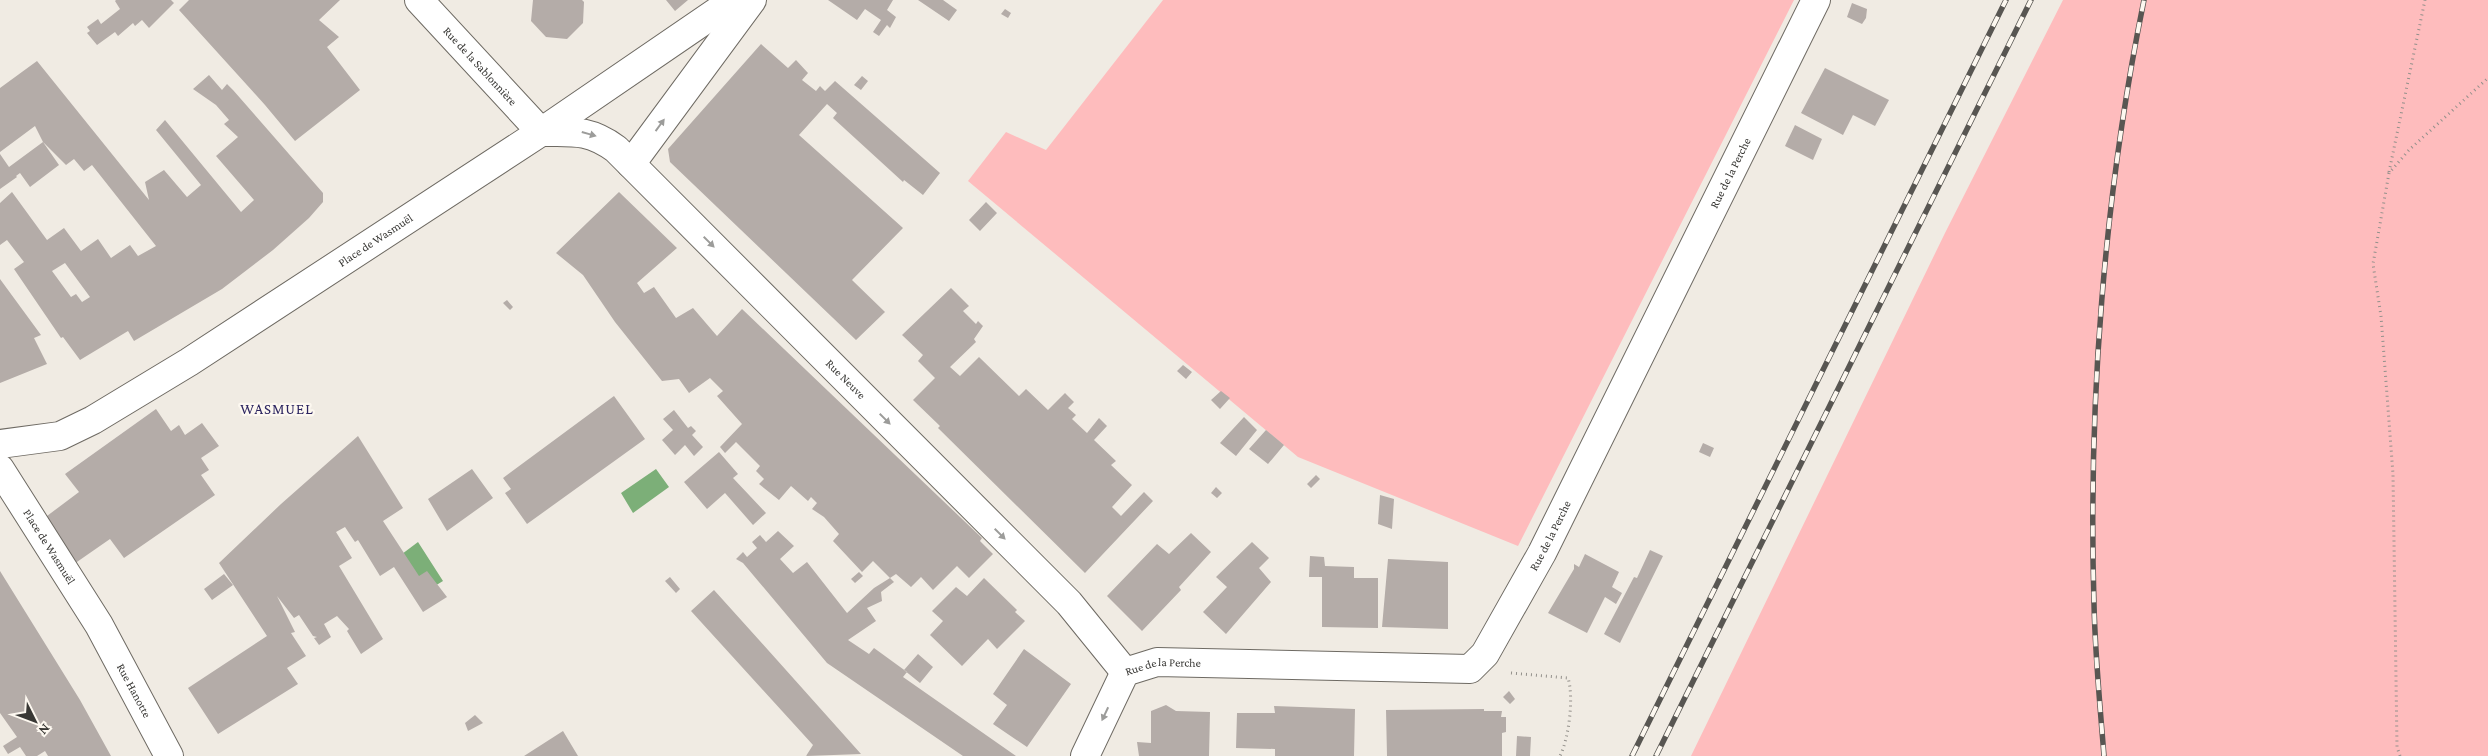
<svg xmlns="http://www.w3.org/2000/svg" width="2488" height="756" font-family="'Crimson Pro',serif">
  <rect width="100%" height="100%" fill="#f0ebe3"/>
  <path fill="#febcbd" d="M1163 0H1794L1518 546 1298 457 968 181 1006 132 1046 150Z
    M2063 0H2488V756H1691L1945 233Z"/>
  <path fill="#7caf78" d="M656 469 669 487 633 513 621 493Z
    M418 542 443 581 420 595 398 557Z"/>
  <path fill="#b4aca8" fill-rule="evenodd" d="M116 0H171L174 3 149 28 142 20 135 26 133 23 118 36 115 32 97 45 87 33 90 31 87 27 98 19 101 24 120 9 115 1Z
    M189 0H340L319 20 339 37 327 47 360 90 295 141 265 105 179 10Z
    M533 0H582L584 2 583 23 567 39 546 37 531 21Z
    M666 0H688L675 11Z
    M828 0H893L887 10 896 17 890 28 887 25 879 36 873 32 881 20 865 9 857 20Z
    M918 0H943L957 10 949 21Z
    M1852 3 1867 9 1866 18 1862 24 1847 17Z
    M1005 9 1011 13 1008 18 1001 14Z
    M761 44 788 68 796 60 808 73 802 80 816 91 820 86 825 91 835 81 940 173 923 195 904 180 903 182 833 118 837 113 827 104 799 135 903 228 852 280 885 312 856 340 670 162 668 149Z
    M37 61 149 200 145 182 164 170 187 197 201 185 156 130 165 120 241 212 254 200 216 156 238 137 224 124 229 120 216 105 193 89 209 75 222 90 227 84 233 90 323 193V202L309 218 273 250 222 289 134 341 128 331 80 360 63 337 61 338 14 269 24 262 7 240 0 245V203L12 192 47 240 64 228 81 251 98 239 111 258 130 245 138 256 156 246 92 165 84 171 74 159 66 165 43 142 35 126 0 152V88ZM65 263 90 297 82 302 76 294 71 297 52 271Z
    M1825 68 1889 100 1875 126 1853 115 1843 135 1801 113Z
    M862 76 868 81 861 90 854 85Z
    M1795 125 1822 139 1813 160 1785 146Z
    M43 142 59 165 30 187 20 173 16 176 17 177 0 189V154L9 167Z
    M619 192 677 248 637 283 644 293 654 287 676 318 693 308 717 336 742 309 982 538 980 541 993 554 969 578 957 566 933 590 921 577 911 587 896 574 890 578 894 582 881 592 882 601 867 608 876 621 848 640 869 654 874 648 907 672 903 677 1016 756H963L827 663 743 563 736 559 743 552 747 557 757 548 752 542 760 535 766 542 778 531 794 546 780 559 793 573 807 562 847 613 874 588 890 578 873 561 862 572 833 541 839 534 824 517 812 509 817 503 811 497 808 501 791 486 779 500 759 484 764 479 756 471 760 466 736 442 725 453 720 447 742 424 717 396 723 391 710 378 689 393 679 379 662 381 615 322 583 275 556 253Z
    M986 202 997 213 980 231 969 220Z
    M0 279 41 335 34 338 47 364 0 383Z
    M951 288 969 306 963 311 976 324 978 321 983 326 974 339 976 342 950 367 960 376 979 357 1019 396 1026 389 1048 410 1065 393 1074 402 1068 408 1076 415 1072 419 1087 433 1099 418 1107 426 1094 440 1116 461 1111 465 1132 485 1112 507 1121 516 1144 492 1153 501 1085 573 938 428 940 426 913 400 935 378 918 361 923 355 902 335Z
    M507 300 513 307 510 310 503 303Z
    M1183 365 1192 372 1186 379 1177 371Z
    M1221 391 1230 398 1220 409 1211 400Z
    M614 396 645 439 527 524 505 493 511 489 503 478Z
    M156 409 171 431 179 425 185 435 202 423 219 446 201 458 209 470 201 475 215 495 124 558 110 539 74 564 43 519 79 492 65 474Z
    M674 410 688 428 691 426 696 431 692 435 703 447 694 456 685 445 675 455 662 440 673 430 663 419Z
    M1244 417 1257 430 1236 456 1220 443Z
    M1266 430 1284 445 1268 464 1249 449Z
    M358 436 403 508 383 521 419 576 427 571 447 597 423 612 394 567 380 576 358 540 355 542 345 527 336 532 352 558 339 566 383 639 361 654 347 631 349 629 337 616 324 624 331 637 319 645 314 638 317 637 313 636 299 615 294 618 277 596 295 632 291 633 306 656 287 668 298 684 218 734 188 688 267 636 219 563 281 504Z
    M1703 443 1714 448 1710 457 1699 452Z
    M719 452 738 474 733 478 766 513 753 525 725 493 707 509 684 482Z
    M472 469 493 498 447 531 428 499Z
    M1316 475 1320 479 1311 488 1307 484Z
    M1216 487 1222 493 1217 498 1211 493Z
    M1380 495 1394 499 1392 529 1378 524Z
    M1191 533 1211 552 1179 587 1181 590 1142 631 1107 596 1157 544 1169 554Z
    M1252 542 1269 558 1259 568 1271 582 1226 634 1203 612 1227 587 1216 577Z
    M1650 550 1663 556 1620 643 1604 634 1634 577 1637 578Z
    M1585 554 1619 572 1612 587 1622 593 1616 604 1605 597 1587 633 1548 613 1574 569V564L1579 567Z
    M1310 556 1324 557 1325 566 1354 567V578H1378V628L1322 627V577H1309Z
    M1388 559 1448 562V629L1382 627Z
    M0 571 80 700 111 756H48L45 751 37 756H26L20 747 8 754 3 746 17 737 0 713Z
    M859 572 863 576 855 583 851 579Z
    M224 574 233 585 212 600 204 589Z
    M670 577 680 589 676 593 665 581Z
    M984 578 1017 610 1015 612 1025 621 997 649 988 639 962 666 930 635 943 621 932 611 956 587 967 596Z
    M714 590 777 660 861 754 806 756 813 745 691 611Z
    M1024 649 1071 684 1027 747 993 724 1007 705 993 694Z
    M918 654 933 667 920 683 904 670Z
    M1509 691 1515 699 1510 704 1503 697Z
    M1166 705 1176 711 1210 712 1209 756H1139L1137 742 1151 743V711Z
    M1274 706 1355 709 1354 756H1275V749L1236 748 1237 713H1275Z
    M1484 709V711H1502L1501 717H1506V732L1502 733V756H1387L1386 710Z
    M475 715 483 723 468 731 465 723Z
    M563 731 578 756H524Z
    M1517 736 1531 737 1530 756H1516Z"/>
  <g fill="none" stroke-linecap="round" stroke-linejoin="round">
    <defs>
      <g id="street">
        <path id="s1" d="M419 0 541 132"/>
        <path id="s2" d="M541 132C572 132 589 129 616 149L1069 603 1125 672"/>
        <path d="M631 164 752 0"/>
        <path id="s3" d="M0 444 60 436 93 420 189 362 541 132 734 0"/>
        <path id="s4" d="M0 469 99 625 169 756"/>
        <path id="s5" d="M1085 756 1125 672 1157 662 1470 669 1485 654 1542 553 1816 0"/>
      </g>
    </defs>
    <use href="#street" stroke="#6e6a63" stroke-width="30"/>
    <path stroke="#93908b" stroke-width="3" stroke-dasharray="1 4" stroke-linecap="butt" d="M2389 172 2425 0
      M1511 673 1568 678C1574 697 1569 738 1560 756
      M2400 756 2397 747 2393 474 2381 316 2373 264 2389 173 2409 150 2488 78"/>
    <use href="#street" stroke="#fff" stroke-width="28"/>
    <defs>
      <path id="rail" d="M1632 756 2006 0
        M1656 756 2031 0
        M2104 756C2100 705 2095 654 2094 604 2088 404 2104 196 2144 0"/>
    </defs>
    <use href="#rail" stroke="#585652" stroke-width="5.5"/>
    <use href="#rail" stroke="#fdf8f0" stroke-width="4" stroke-dasharray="11" stroke-linecap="butt"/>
  </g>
  <defs><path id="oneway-solid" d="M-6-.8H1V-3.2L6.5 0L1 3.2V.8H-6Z" transform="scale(1.25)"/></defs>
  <g fill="#9c9c9a">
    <use href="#oneway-solid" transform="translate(660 125) rotate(-54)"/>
    <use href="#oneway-solid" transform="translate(589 134) rotate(16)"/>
    <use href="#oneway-solid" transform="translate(709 242) rotate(45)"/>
    <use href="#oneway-solid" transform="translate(885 419) rotate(45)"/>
    <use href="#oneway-solid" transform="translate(1000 534) rotate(45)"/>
    <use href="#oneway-solid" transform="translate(1105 714) rotate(115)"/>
  </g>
  <g text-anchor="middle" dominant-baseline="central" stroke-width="4.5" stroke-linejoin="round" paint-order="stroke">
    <g font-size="12" fill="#393835" stroke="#fdf8f0">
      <text stroke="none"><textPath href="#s1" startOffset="90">Rue de la Sablonnière</textPath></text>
      <text stroke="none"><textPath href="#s5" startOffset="1001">Rue de la Perche</textPath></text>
      <text stroke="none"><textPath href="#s3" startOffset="432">Place de Wasmuël</textPath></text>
      <text stroke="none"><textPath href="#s2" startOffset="404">Rue Neuve</textPath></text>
      <text stroke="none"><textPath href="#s5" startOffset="596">Rue de la Perche</textPath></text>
      <text stroke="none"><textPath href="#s4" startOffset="92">Place de Wasmuël</textPath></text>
      <text stroke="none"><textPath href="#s5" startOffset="132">Rue de la Perche</textPath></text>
      <text stroke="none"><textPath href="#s4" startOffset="259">Rue Hanotte</textPath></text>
    </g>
    <g font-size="15" letter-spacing="1" fill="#2c2560" stroke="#fdf8f0">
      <text x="277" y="409">WASMUEL</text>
    </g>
  </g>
  <g transform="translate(35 721) rotate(132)" stroke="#fdf8f0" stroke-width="4" paint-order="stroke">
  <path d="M0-4L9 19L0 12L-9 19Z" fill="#393835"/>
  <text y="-8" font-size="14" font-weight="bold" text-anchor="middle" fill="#393835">N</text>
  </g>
</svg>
